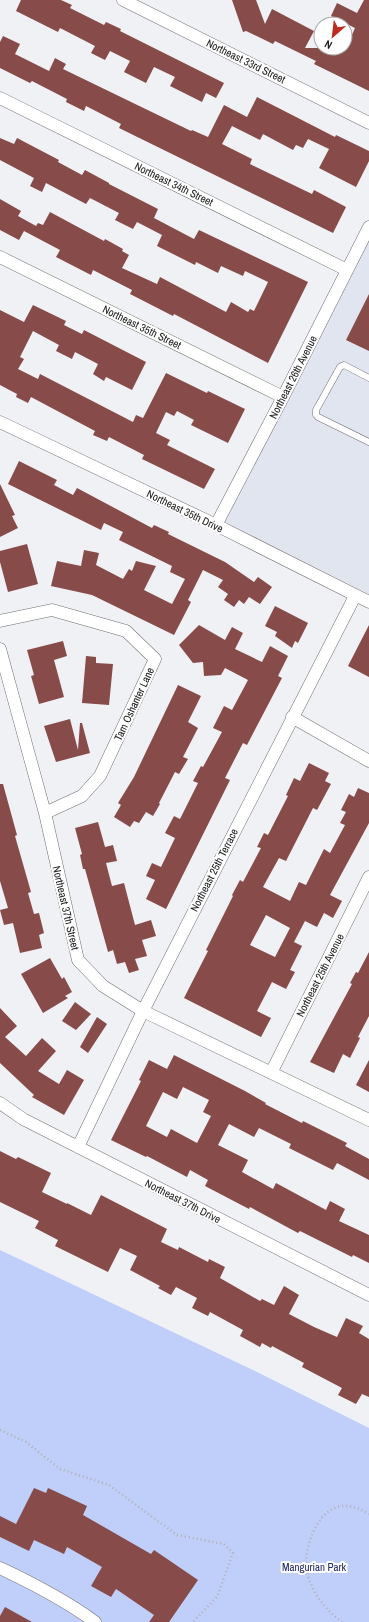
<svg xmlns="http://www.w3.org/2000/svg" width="369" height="1622" font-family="'Archivo Narrow',sans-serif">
  <rect width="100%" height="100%" fill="#f0f1f5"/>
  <path fill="#e1e5ef" d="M369 229V601L215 524Z"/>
  <path fill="#c0cefa" d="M0 1250 255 1371 369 1428V1622H0Z"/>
  <path fill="#874b4a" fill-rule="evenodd" d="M21 0H61L72 5 70 8 104 25 106 22 121 29 120 31 224 83 216 98 206 93 202 102 170 86 175 77 154 67 146 83 124 72 130 61 110 51 105 60 91 53 95 46 60 28 58 32 16 11Z
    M232 0H256L265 24 272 9 314 31 305 48H346L355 28 331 16 337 3 357 13 364 0H369V91L314 64 316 61 275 41 273 44 246 31 243 32Z
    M3 36 20 44 15 54 49 71 55 58 66 64 63 69 191 131 192 130 208 137 224 105 247 117 257 97 335 137 336 135 369 151V161L356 187 319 168 329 149 308 139 303 148 296 145 293 150 263 134 260 140 232 126 222 144 252 159 250 164 312 194 314 190 346 207 333 233 119 128 121 124 86 106 84 111 66 102 67 99 32 81 30 83 0 68V42Z
    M0 138 14 144 17 138 59 160 58 162 82 175 85 170 109 183V184L158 209 154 218 194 239 199 230 308 282 268 363 174 314 173 316 130 294 132 290 93 270 91 275 56 257 60 250 24 231 19 240 0 230V199L21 211 18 216 36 226 38 223 43 225 50 212 104 241 105 239 123 249 122 251 129 255 122 268 157 284 160 277 226 312 231 302 248 312 250 309 254 311 268 282 245 271 243 276 221 266 218 273 196 262 195 265 157 246 162 235 137 222 133 229 115 220 119 213 90 198 86 204 46 183 42 192 30 186 34 178 0 160Z
    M369 294V351L346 340Z
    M33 305 66 321 64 325 82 334 84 330 146 362 132 390 106 377 104 381 93 374 98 364 75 352 72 359 56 351 59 345 33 331 20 357 24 359 18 369 38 379 40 374 133 422 136 415 143 418 166 373 207 393 208 391 245 409 228 443 191 425 194 420 177 411 174 416 166 412 156 433 170 440 167 445 215 469 204 489 142 459 144 455 109 437 107 441 93 435 95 431 31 397 28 403 16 397 17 394 0 385V310L24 322Z
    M19 461 57 480 54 485 73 495 77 488 152 528 154 525 169 532 168 534 225 562 254 582 258 577 272 587 260 604 249 597 244 604 239 600 234 607 224 600 228 594 218 587 223 580 203 570 188 600 191 602 174 635 92 595 51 586 57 561 81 566 84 550 99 553 96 565 123 579 129 569 132 571 136 561 156 566 144 590 172 604 185 579 170 572 172 566 119 540 123 532 104 523 101 530 8 484Z
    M0 484 15 515 12 516 18 528 0 537Z
    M27 544 38 584 8 592 0 562V551Z
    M275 606 308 623 298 643 295 641 292 648 275 636 277 632 265 626Z
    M199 625 225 640 232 627 243 633 235 649 262 662 270 646 288 656 278 676 282 678 270 701 247 745 243 743 225 778 230 780 166 909 146 899 155 880 146 876 152 863 161 867 175 838 165 833 174 816 180 819 198 783 193 781 201 766 203 767 222 732 213 728 224 706 232 710 248 680 225 668 221 675 204 676 203 662 193 663 179 645Z
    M369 625V677L348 666Z
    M63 641 67 656 54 660 64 697 39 704 31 676 34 675 27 650Z
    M86 656 96 657V663L113 664 109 705 82 703Z
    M178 685 201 696 188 722 198 728 183 757 188 759 179 774 175 772 159 803 160 804 153 816 146 812 139 823 134 821 130 827 114 817 121 805 118 803 134 777Z
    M70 719 78 750 80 723H82L90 753 56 762 44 726Z
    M309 763 329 773 325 781 331 784 317 810 313 808 286 861 279 858 263 887 290 901 299 882 306 885 324 849 330 853 345 825 340 823 346 812 341 810 349 794 354 797 358 788 369 793V823L330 895 342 901 333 918 324 913 317 927 305 921 294 942 302 946 290 970 295 972 286 989 272 982 257 1011 271 1018 261 1037 184 998 208 951 206 950 233 896 232 895 240 880 243 882 261 848 257 847 264 833 268 835 288 796 286 795 294 778 300 781ZM266 915 290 928 275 957 250 945Z
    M0 784H3L17 835 15 836 31 892 28 893 34 914 39 913 44 933 39 935 42 948 20 953 13 923 4 925 0 910 8 908 0 881Z
    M98 822 105 847 113 845 117 861 106 863 112 886 124 883 135 925 151 920 156 936 142 940 147 956 135 959 139 970 129 973 125 962 117 964 113 950 108 952 85 869H83L80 855 82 854 75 828Z
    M369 952V1016L358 1037 360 1038 350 1058 343 1054 334 1073 310 1062 352 984 350 983 356 972 358 973Z
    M50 958 62 979 64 977 72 992 65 996 68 998 43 1013 21 974Z
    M75 1002 91 1014 76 1030 62 1021Z
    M0 1008 17 1026 5 1037 26 1056 42 1038 56 1051 38 1071 59 1084 67 1070 84 1080 64 1115 32 1097 34 1095 0 1063Z
    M97 1017 107 1024 88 1053 80 1047Z
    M174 1055 245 1091 266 1103 265 1104 302 1123 303 1121 347 1143 345 1146 369 1159V1180L337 1163 333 1170 289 1148 291 1144 259 1128 254 1137 229 1124 218 1145 248 1160 242 1172 273 1189 276 1183 326 1210 330 1201 345 1209 339 1221 369 1235V1263L353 1255 352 1257 300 1231 298 1233 250 1207 249 1209 205 1186 208 1180 190 1170 187 1177 147 1156 146 1157 111 1140 141 1081 139 1080 149 1060 167 1069ZM183 1087 209 1100 203 1112 211 1116 197 1143 171 1129 167 1137 146 1126 163 1092 177 1099Z
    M369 1060V1092L356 1085Z
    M0 1151 16 1159 18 1157 51 1173 42 1192 67 1204V1203L91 1215 101 1195 167 1229 161 1242 178 1250 179 1247 208 1262 209 1259 225 1267 220 1278 260 1301 262 1299 274 1305 284 1286 299 1295 289 1314 314 1327 337 1337 346 1318 363 1326 359 1333 369 1339V1397L362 1394 356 1404 338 1395 342 1388 302 1367 304 1363 272 1346 271 1348 262 1343 260 1347 240 1336 243 1330 210 1312 208 1316 192 1308 197 1298 176 1287 171 1295 158 1288 160 1286 130 1270 137 1256 120 1248 108 1272 55 1246 58 1240 35 1228 39 1221 0 1202Z
    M34 1488 46 1493 48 1488 87 1506 83 1515 151 1554 154 1550 198 1580 169 1622H149L154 1615 116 1589 111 1597 91 1586 102 1567 67 1547 64 1554 34 1540 29 1551 0 1537V1516L16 1524Z
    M5 1607 32 1622H0V1616Z"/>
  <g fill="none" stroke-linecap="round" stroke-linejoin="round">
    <defs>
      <path id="service" d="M369 378 344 365 340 367 316 410V415L318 417 369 442"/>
      <path id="minor" d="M123 0 369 123
        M0 98 347 270
        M0 257 283 397
        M0 422 216 525 369 602
        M216 525 283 397 369 227
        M0 621 52 610 126 631 155 659 100 776 82 796 45 813
        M0 649 45 813 78 960 103 986 143 1011 369 1120
        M292 717 369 761
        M271 1073 369 877
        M0 1103 23 1119 369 1295
        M78 1147 143 1011 355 596
        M0 1568C34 1584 65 1600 95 1622"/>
    </defs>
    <use href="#service" stroke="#707174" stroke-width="7"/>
    <use href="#minor" stroke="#707174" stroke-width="13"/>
    <path stroke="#b0b0b4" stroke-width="2.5" stroke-dasharray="1 3" stroke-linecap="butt" d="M0 1430 26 1442 60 1469 109 1485 177 1535 224 1544 233 1553 217 1597 193 1622
      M342 1622C324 1609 307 1587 306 1563 306 1543 319 1507 343 1506 353 1505 361 1510 369 1514"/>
    <use href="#service" stroke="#fff" stroke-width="6"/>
    <use href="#minor" stroke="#fff" stroke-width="12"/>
  </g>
  <g text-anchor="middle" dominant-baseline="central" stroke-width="4" stroke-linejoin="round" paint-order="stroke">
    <g font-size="11" fill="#212122" stroke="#fff">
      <text transform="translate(246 61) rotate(26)">Northeast 33rd Street</text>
      <text transform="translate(174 184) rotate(26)">Northeast 34th Street</text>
      <text transform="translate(142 327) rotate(26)">Northeast 35th Street</text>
      <text transform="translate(293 377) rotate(-63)">Northeast 26th Avenue</text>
      <text transform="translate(185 511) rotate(26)">Northeast 35th Drive</text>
      <text transform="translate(134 704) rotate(-65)">Tam Oshanter Lane</text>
      <text transform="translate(214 870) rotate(-63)">Northeast 25th Terrace</text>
      <text transform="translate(66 908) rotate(77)">Northeast 37th Street</text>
      <text transform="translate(320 975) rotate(-63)">Northeast 25th Avenue</text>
      <text transform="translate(183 1201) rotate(27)">Northeast 37th Drive</text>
    </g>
    <g font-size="11" fill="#1f2767" stroke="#fff">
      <text x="314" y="1567">Mangurian Park</text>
    </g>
  </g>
  <g transform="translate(333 36) rotate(208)"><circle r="19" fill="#ffffff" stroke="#a6a6a7"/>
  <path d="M0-3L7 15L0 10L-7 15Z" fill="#bb2e1f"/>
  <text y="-6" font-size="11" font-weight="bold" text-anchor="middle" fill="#212122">N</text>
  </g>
</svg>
